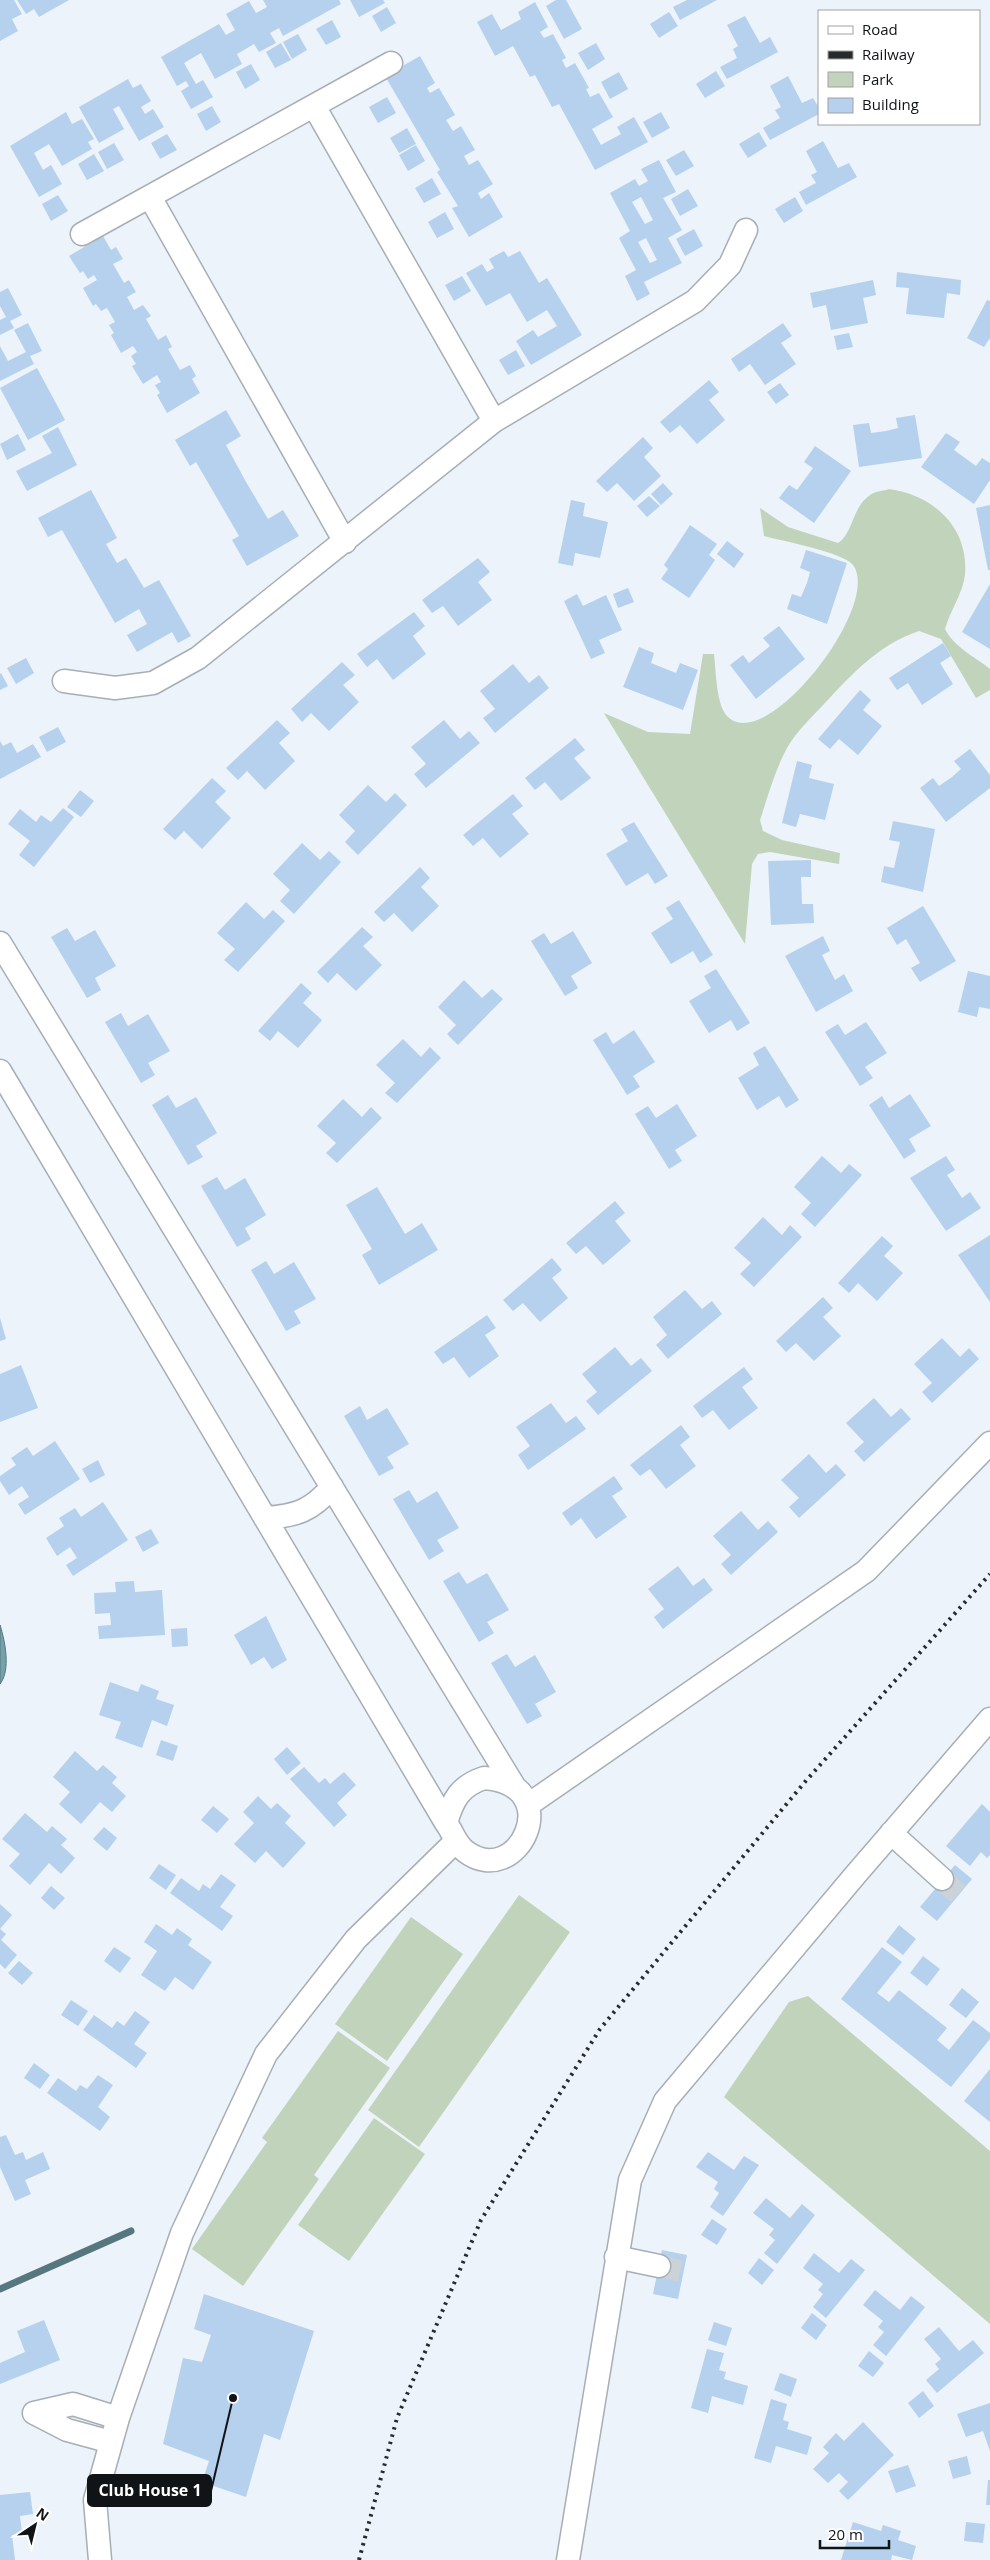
<svg xmlns="http://www.w3.org/2000/svg" width="990" height="2560" font-family="'Open Sans',sans-serif">
  <rect width="100%" height="100%" fill="#ecf3fa"/>
  <path fill="#c1d3bb" d="M889 489C933 495 969 527 965 575 963 593 950 611 945 629 955 648 974 656 990 669V690L976 698 941 639 919 631C879 644 852 674 824 704 811 718 796 732 787 748 775 770 768 796 760 820L763 831 782 840 840 853 839 864 770 852 758 854 752 864 745 944 604 713 648 732 690 734 703 654H714C716 670 716 704 727 716 765 757 883 605 853 565 843 552 782 541 764 536L760 508 788 527 838 543C853 534 852 507 870 495 875 491 884 491 889 489Z
    M519 1895 570 1932 419 2147 368 2110Z
    M411 1917 463 1954 387 2061 335 2024Z
    M808 1996 990 2151V2324L724 2097 789 2002Z
    M338 2031 390 2068 314 2175 319 2179 243 2286 192 2249 267 2142 262 2138Z
    M374 2118 425 2154 349 2261 298 2225Z"/>
  <path fill="#75a1ab" stroke="#57777e" d="M0 1625C5 1641 11 1670 0 1684Z"/>
  <g fill="none" stroke-linecap="round" stroke-linejoin="round">
    <path stroke="#57777e" stroke-width="7" d="M0 2289 131 2231"/>
  </g>
  <path fill="#b5d1ed" fill-rule="evenodd" d="M0 0H14L22 14 12 19 18 31 0 41Z
    M17 0H69L39 17 34 9 26 14Z
    M263 0H339L341 4 283 36 279 28 270 33 276 43 259 52 254 44 237 54 242 64 215 79 201 53 184 63 196 84 203 80 213 97 191 109 181 91 189 86 186 81 177 86 161 57 219 24 226 35 235 30 226 14 249 1 256 13 267 7Z
    M350 0H383L385 3 359 17Z
    M556 0H566L582 29 564 39 546 6Z
    M687 0H717L680 20 673 7Z
    M535 2 548 27 540 32 544 38 553 34 566 58 562 60 566 68 575 63 589 88 586 89 590 97 599 93 613 117 592 129 601 145 621 134 617 127 634 117 648 142 595 170 559 104 552 107 535 75 530 77 513 46 495 56 477 22 492 14 501 30 521 19 518 12Z
    M387 7 396 23 381 32 372 16Z
    M669 12 678 26 659 38 650 24Z
    M745 16 760 43 770 37 778 52 727 79 720 67 737 58 733 49 738 46 727 25Z
    M332 20 341 37 326 45 316 29Z
    M298 34 307 50 292 59 283 42Z
    M281 43 291 60 275 68 266 52Z
    M596 43 605 59 588 70 578 53Z
    M420 56 435 83 427 88 430 93 439 88 455 115 446 120 453 131 461 126 475 150 464 156 469 165 478 160 493 184 478 193 481 199 489 193 503 217 469 237 452 208 458 206 437 172 440 170 385 76Z
    M251 64 260 80 245 89 236 72Z
    M716 71 725 86 705 98 696 84Z
    M619 72 628 89 610 99 601 82Z
    M788 76 802 103 813 98 819 108V114L770 140 763 128 780 118 775 110 781 107 770 86Z
    M128 79 133 88 141 84 151 101 141 107 145 114 153 109 164 127 139 141 119 106 113 109 124 129 99 143 79 107Z
    M387 97 396 113 378 123 369 107Z
    M212 106 221 122 206 131 197 114Z
    M66 112 72 124 82 119 94 139 88 142 92 149 62 166 49 144 34 153 43 170 51 165 62 184 39 197 10 146Z
    M661 112 670 128 652 138 643 122Z
    M407 128 416 144 399 153 390 138Z
    M759 132 767 146 748 158 739 144Z
    M167 134 177 150 160 159 151 143Z
    M823 141 838 168 849 163 857 177 806 205 799 192 816 183 811 175 817 172 806 151Z
    M114 143 124 160 107 169 98 152Z
    M416 145 425 161 408 171 399 155Z
    M684 150 694 166 676 176 666 160Z
    M94 154 104 171 87 180 78 164Z
    M659 160 676 192 663 198 682 230 668 238 682 263 644 282 650 294 637 301 625 276 636 270 619 238 630 231 610 193 635 179 639 186 648 181 641 169ZM641 197 653 220 645 224 632 202ZM646 238 657 260 650 263 638 242Z
    M432 178 441 194 424 203 415 188Z
    M688 189 698 206 680 216 671 199Z
    M58 195 68 211 51 221 42 204Z
    M795 197 803 211 784 223 775 209Z
    M445 212 454 229 437 238 428 222Z
    M694 229 703 246 685 256 676 239Z
    M103 236 111 250 116 247 123 259 113 264 124 283 129 280 136 292 127 297 134 310 143 305 151 316 146 319 158 340 166 335 172 347 168 349 180 370 190 365 196 376 192 379 200 393 167 413 157 395 160 393 155 385 161 382 157 375 143 384 132 366 136 364 131 356 137 352 133 346 121 353 111 335 114 333 109 325 115 322 107 308 101 311 96 304 93 306 83 288 97 280 94 275 88 279 83 271 80 273 69 256Z
    M504 251 508 257 520 251 539 283 547 278 582 335 531 365 516 341 533 330 538 337 557 326 547 310 527 322 510 293 486 306 466 273 482 264 487 272 494 268 489 259Z
    M897 272 961 280 960 295 947 293 944 318 906 314 909 288 896 287Z
    M462 276 471 291 454 301 445 285Z
    M873 280 876 295 863 298 868 323 831 330 826 305 813 308 810 293Z
    M8 288 22 315 10 321 14 328 0 335V320L6 317 0 306V292Z
    M987 300 990 301V338L984 347 967 338Z
    M28 323 42 351 30 356 34 364 0 381V346L8 361 26 352 14 330Z
    M783 323 792 336 781 343 796 364 765 385 750 364 739 372 731 359Z
    M849 333 853 347 837 350 834 336Z
    M516 350 525 366 508 375 499 360Z
    M37 368 65 420 28 440 0 388Z
    M709 380 719 392 709 400 725 420 697 444 680 425 670 433 660 422Z
    M780 383 789 395 776 404 767 392Z
    M226 410 241 436 226 445 246 482 268 519 283 510 299 536 247 566 232 540 239 536 196 462 190 466 175 440Z
    M915 415 922 458 859 467 853 425 869 423 871 433 886 431 898 428 896 418Z
    M58 427 77 465 27 491 16 471 52 453 42 436Z
    M946 433 960 442 954 450 976 466 982 458 990 463V480L974 504 921 467Z
    M18 434 26 450 7 460 0 444Z
    M643 437 653 448 644 457 661 476 634 501 617 483 607 492 596 481Z
    M815 446 851 471 814 523 779 498 789 485 797 490 813 468 804 462Z
    M663 483 673 494 661 505 651 494Z
    M91 490 117 538 106 544 117 563 126 558 144 588 159 580 191 636 178 643 172 632 137 652 127 635 147 624 139 609 115 623 62 530 48 537 38 518Z
    M649 496 660 506 647 517 637 506Z
    M571 500 585 503 583 516 608 522 600 558 575 553 573 566 558 563Z
    M990 505V570H988L976 508Z
    M690 525 717 544 709 555 715 560 689 598 661 579 668 569 664 565Z
    M727 541 744 554 734 568 717 554Z
    M806 550 847 563 827 624 787 609 792 594 801 597 807 583 810 572 800 568Z
    M478 558 490 572 478 582 492 600 458 626 443 606 432 613 422 600Z
    M990 584V649L962 632Z
    M628 588 634 602 618 608 613 594Z
    M577 594 583 606 606 595 622 630 599 640 605 653 591 659 564 601Z
    M414 612 425 626 413 636 426 654 393 680 377 659 367 667 357 654Z
    M779 626 805 659 756 699 730 665 743 655 749 663 770 646 763 638Z
    M943 643 951 656 940 663 953 684 922 705 908 683 897 690 889 678Z
    M639 647 654 653 651 663 676 673 680 663 698 670 683 710 623 687Z
    M26 658 34 673 16 684 7 668Z
    M342 662 355 675 343 685 359 702 329 731 311 713 302 722 291 709Z
    M513 664 529 683 539 675 549 688 495 733 483 718 495 709 480 691Z
    M1 673 8 686 0 690V674Z
    M860 690 871 700 863 710 882 726 858 755 839 739 830 749 818 739Z
    M277 720 290 733 279 743 295 761 265 790 247 771 238 780 226 768Z
    M444 720 460 739 469 731 480 743 426 788 414 774 426 764 411 747Z
    M58 727 66 742 47 752 39 737Z
    M575 738 585 750 574 758 591 778 561 801 545 782 535 790 525 778Z
    M0 741 3 746 11 742 17 753 33 744 41 757 0 779Z
    M970 749 990 775V788L946 822 920 788 933 778 939 786 952 777 961 769 954 761Z
    M797 761 812 765 809 778 834 784 825 820 800 814 796 827 782 823Z
    M212 778 226 791 215 802 231 818 202 849 184 831 175 840 163 829Z
    M368 785 386 802 395 793 407 805 358 855 345 842 355 831 339 815Z
    M80 790 94 801 81 817 67 807Z
    M513 794 523 806 512 814 529 834 500 858 483 838 473 846 463 835Z
    M63 808 74 817 34 867 19 855 30 841 8 824 20 809 36 822 41 815 51 822Z
    M893 821 935 829 923 892 881 882 884 866 894 868 900 842 889 840Z
    M634 822 668 876 655 884 648 873 626 886 606 854 628 841 621 829Z
    M302 843 320 860 329 851 341 862 294 914 280 901 290 890 273 874Z
    M811 860V877H801L802 904H813L814 923 771 925 768 861Z
    M420 867 430 878 421 887 439 906 412 932 394 913 384 922 374 912Z
    M679 900 713 955 700 963 693 951 671 964 651 933 673 919 666 908Z
    M246 902 264 919 273 910 285 921 238 972 224 960 235 949 217 933Z
    M923 906 956 961 920 982 911 968 920 963 906 939 897 945 887 928Z
    M362 927 373 937 363 946 382 965 356 991 337 973 328 983 317 972Z
    M67 928 75 941 95 930 116 966 95 978 101 990 87 998 51 937Z
    M573 931 592 963 571 976 578 988 565 996 531 941 544 933 551 944Z
    M823 936 830 951 822 955 835 980 844 974 853 991 816 1012 785 956Z
    M716 969 750 1023 737 1031 731 1020 709 1033 689 1001 711 988 704 976Z
    M968 971 990 976V1009L979 1007 977 1017 958 1012Z
    M464 980 482 998 492 989 503 999 458 1045 447 1034 456 1025 438 1007Z
    M301 983 312 993 303 1003 322 1020 298 1048 278 1031 270 1041 258 1031Z
    M121 1013 128 1026 148 1014 170 1051 148 1063 155 1075 141 1083 105 1022Z
    M866 1022 887 1053 865 1067 873 1078 860 1086 825 1032 838 1024 845 1035Z
    M634 1030 655 1062 633 1076 640 1087 627 1095 593 1040 606 1032 613 1044Z
    M403 1039 421 1057 430 1047 441 1058 397 1103 385 1093 395 1083 376 1065Z
    M765 1046 799 1100 786 1108 779 1096 757 1110 738 1078 759 1065 753 1053Z
    M910 1094 931 1126 909 1139 916 1151 904 1159 869 1105 882 1096 889 1108Z
    M168 1095 176 1108 196 1097 217 1133 196 1146 203 1157 188 1165 152 1105Z
    M343 1099 362 1117 371 1107 382 1118 337 1163 326 1153 336 1143 317 1126Z
    M677 1104 697 1136 675 1150 682 1161 669 1169 635 1114 648 1106 656 1118Z
    M822 1156 841 1173 849 1164 862 1175 815 1227 801 1214 811 1203 794 1187Z
    M946 1156 955 1170 947 1175 962 1198 970 1192 981 1208 946 1231 910 1178Z
    M217 1177 225 1190 245 1178 266 1215 245 1228 251 1239 237 1247 201 1186Z
    M377 1187 405 1234 422 1223 438 1250 379 1285 362 1255 372 1249 346 1205Z
    M615 1201 625 1213 615 1221 631 1241 603 1265 586 1246 576 1254 566 1243Z
    M763 1217 782 1235 790 1225 802 1237 754 1287 740 1274 751 1263 734 1248Z
    M990 1235V1302L958 1255Z
    M882 1236 893 1246 884 1256 903 1273 877 1301 858 1283 849 1293 838 1283Z
    M552 1258 562 1270 552 1278 568 1298 540 1322 523 1303 513 1311 503 1300Z
    M266 1261 274 1274 294 1262 316 1299 294 1311 301 1323 286 1331 251 1270Z
    M685 1290 702 1309 712 1301 722 1314 668 1359 656 1345 667 1335 653 1317Z
    M823 1297 833 1308 823 1317 841 1336 814 1361 796 1343 786 1352 776 1341Z
    M487 1315 496 1328 485 1335 499 1356 469 1378 454 1357 443 1364 434 1352Z
    M0 1318 6 1339 0 1341Z
    M942 1338 960 1357 969 1348 979 1359 932 1403 922 1392 932 1383 914 1364Z
    M615 1347 631 1366 641 1358 652 1371 598 1415 586 1401 597 1392 582 1374Z
    M21 1365 38 1408 0 1422V1374Z
    M744 1367 753 1379 742 1387 758 1408 729 1430 713 1410 702 1418 693 1406Z
    M874 1398 891 1417 901 1408 911 1419 864 1462 854 1451 864 1442 846 1423Z
    M551 1403 566 1423 576 1416 586 1429 528 1470 518 1455 530 1446 516 1427Z
    M360 1406 367 1420 387 1408 409 1444 387 1457 394 1468 379 1476 344 1416Z
    M681 1425 690 1437 680 1445 696 1466 666 1489 650 1469 640 1476 630 1465Z
    M55 1441 80 1479 25 1515 18 1504 29 1497 22 1486 9 1495 0 1481V1476L16 1465 11 1458 27 1447 33 1456Z
    M809 1454 826 1473 836 1464 846 1475 799 1518 789 1507 799 1498 781 1480Z
    M98 1460 105 1475 90 1483 82 1469Z
    M614 1476 623 1489 612 1496 627 1517 596 1539 581 1518 571 1526 562 1513Z
    M409 1490 417 1503 437 1491 459 1528 437 1540 444 1551 429 1560 393 1499Z
    M103 1502 128 1540 73 1576 66 1565 77 1558 70 1547 57 1556 46 1538 64 1526 59 1518 75 1508 81 1517Z
    M741 1511 758 1530 768 1521 778 1532 731 1575 721 1564 731 1555 713 1536Z
    M151 1529 159 1543 143 1552 135 1537Z
    M678 1566 693 1586 704 1578 713 1590 663 1629 654 1617 664 1609 648 1589Z
    M459 1572 467 1584 487 1573 509 1610 487 1622 494 1633 479 1642 443 1581Z
    M134 1581 135 1592 162 1590 165 1635 99 1639 98 1626 111 1625 110 1613 95 1614 94 1593 116 1592 115 1582Z
    M266 1616 287 1660 272 1669 264 1657 251 1665 234 1635Z
    M187 1628 188 1646 172 1647 171 1629Z
    M507 1654 515 1667 535 1655 556 1692 535 1704 542 1716 527 1724 491 1663Z
    M110 1682 138 1692 141 1684 159 1691 156 1699 174 1705 167 1726 152 1720 142 1748 115 1738 121 1722 99 1715Z
    M161 1740 178 1746 173 1761 156 1755Z
    M287 1747 301 1763 287 1775 274 1759Z
    M75 1751 97 1771 103 1765 117 1777 112 1783 126 1796 112 1812 100 1802 81 1824 59 1804 70 1792 53 1777Z
    M304 1767 319 1783 325 1778 330 1784 344 1772 356 1785 337 1803 347 1815 334 1827 290 1779Z
    M258 1796 271 1809 277 1803 291 1816 285 1823 306 1843 283 1868 266 1851 255 1863 234 1844 254 1823 243 1812Z
    M982 1804 990 1812V1855L987 1858 981 1852 970 1866 946 1846Z
    M213 1806 229 1819 217 1833 201 1820Z
    M25 1813 47 1832 52 1826 67 1839 61 1845 75 1858 61 1874 49 1863 30 1885 9 1866 20 1854 2 1839Z
    M104 1827 117 1838 107 1851 93 1839Z
    M159 1864 176 1875 166 1890 149 1878Z
    M955 1865 972 1879 937 1921 920 1907Z
    M221 1874 236 1885 220 1907 233 1916 222 1931 170 1893 181 1878 199 1891 203 1884 210 1889Z
    M51 1886 65 1898 54 1910 41 1898Z
    M0 1904 12 1915 0 1929 6 1934 1 1940 17 1955 5 1969 0 1964Z
    M156 1924 172 1935 177 1928 192 1939 188 1945 212 1962 193 1990 175 1977 165 1991 141 1975 157 1951 144 1942Z
    M899 1925 916 1939 903 1955 886 1942Z
    M114 1947 131 1958 120 1973 104 1961Z
    M882 1947 902 1962 877 1993 889 2002 899 1990 947 2028 937 2040 949 2050 973 2020 990 2033V2039L951 2087 841 1999Z
    M923 1956 940 1969 927 1986 910 1973Z
    M19 1961 33 1973 22 1985 8 1973Z
    M962 1988 979 2002 966 2018 949 2005Z
    M71 2000 88 2011 78 2026 61 2015Z
    M135 2011 150 2022 134 2044 147 2053 136 2068 83 2030 94 2015 112 2028 117 2021 124 2026Z
    M34 2063 50 2075 40 2089 24 2078Z
    M990 2069V2122L964 2101Z
    M98 2075 113 2085 98 2107 110 2117 100 2131 47 2093 58 2078 76 2091 80 2085 87 2089Z
    M6 2135 15 2155 23 2152 26 2160 43 2152 50 2169 25 2180 31 2194 15 2201 0 2167V2137Z
    M708 2152 734 2170 744 2156 759 2165 723 2216 710 2207 719 2193 714 2189 718 2182 696 2167Z
    M766 2198 790 2218 802 2204 815 2215 777 2264 764 2253 775 2240 769 2235 774 2229 753 2213Z
    M712 2219 727 2229 717 2245 701 2235Z
    M662 2250 687 2255 678 2299 653 2294Z
    M814 2253 839 2273 851 2259 865 2270 826 2318 813 2307 823 2294 818 2290 823 2284 803 2268Z
    M759 2258 774 2270 762 2285 748 2273Z
    M875 2290 900 2310 911 2296 925 2307 886 2356 873 2345 884 2332 878 2327 883 2321 863 2305Z
    M204 2294 314 2331 280 2440 264 2434 246 2497 202 2482 209 2461 163 2444 183 2358 202 2362 211 2335 194 2329Z
    M812 2313 827 2325 816 2340 801 2328Z
    M44 2320 60 2360 0 2384V2363L25 2352 17 2331Z
    M714 2322 732 2328 726 2346 708 2340Z
    M939 2327 959 2351 973 2340 984 2353 937 2393 926 2380 939 2369 935 2364 941 2359 924 2339Z
    M707 2349 724 2353 719 2370 726 2372 724 2379 748 2386 743 2405 712 2396 708 2413 691 2408Z
    M869 2351 884 2363 873 2377 858 2366Z
    M780 2373 797 2379 791 2397 774 2390Z
    M923 2391 934 2406 919 2418 908 2403Z
    M771 2399 787 2404 783 2420 789 2422 787 2429 812 2437 807 2455 776 2446 771 2463 754 2458Z
    M990 2403V2451L983 2431 966 2437 957 2414Z
    M863 2422 894 2455 848 2500 839 2491 848 2482 839 2473 828 2483 813 2469 829 2453 823 2447 836 2433 844 2441Z
    M967 2456 971 2474 953 2479 948 2461Z
    M908 2465 916 2486 896 2493 888 2471Z
    M988 2480H990V2505H986Z
    M30 2492 33 2514 20 2516 22 2533 12 2535 15 2560H0V2495Z
    M853 2522 881 2531 883 2525 901 2531 898 2540 916 2546 912 2560 892 2555 891 2560H841Z
    M966 2522 985 2524 983 2543 964 2541Z"/>
  <g fill="none" stroke-linecap="round" stroke-linejoin="round">
    <path stroke="#cbd2d8" stroke-width="22" stroke-dasharray="22 11" stroke-linecap="butt" d="M942 1879 959 1895
      M659 2266 684 2272"/>
    <defs>
      <path id="minor" d="M314 106 494 421
        M150 197 345 542
        M82 234 391 63
        M64 681 115 688 153 683 198 658 494 421 695 301 730 265 746 230
        M0 943 514 1786
        M0 1071 446 1823
        M265 1518C296 1516 311 1511 332 1487
        M484 1778C569 1784 518 1892 465 1851 455 1843 453 1832 446 1823 453 1799 460 1786 484 1778Z
        M528 1805 866 1571 990 1443
        M891 1833 942 1879
        M616 2257 659 2266
        M34 2413 73 2404 118 2418
        M34 2413 67 2430 111 2442
        M100 2560 95 2500 118 2418 182 2233 266 2054 356 1939 456 1841
        M568 2560 630 2180 665 2101 857 1873 990 1719"/>
    </defs>
    <use href="#minor" stroke="#a7aeb5" stroke-width="25"/>
    <use href="#minor" stroke="#fff" stroke-width="22"/>
    <path stroke="#272a2d" stroke-width="4" stroke-dasharray="2.5 5" stroke-linecap="butt" d="M359 2560 397 2418 481 2220 600 2029 804 1783 990 1574"/>
  </g>
  <path fill="none" stroke="#111416" stroke-width="2" d="M233 2398L211 2491"/>
  <circle fill="#111416" stroke="#fff" stroke-width="2" cx="233" cy="2398" r="5"/>
  <rect fill="#111416" stroke="#111416" stroke-width="2" x="88" y="2475" width="123" height="31" rx="5"/>
  <g font-size="16" text-anchor="middle" font-weight="bold" fill="#fff">
    <text x="150" y="2496">Club House 1</text>
  </g>
  <rect x="818" y="10" width="162" height="115" fill="#ffffff" stroke="#a0a1a2"/>
  <rect x="828" y="26" width="25" height="8" fill="#ffffff" stroke="#a0a1a2"/>
  <text x="862" y="35" font-size="15" fill="#111416">Road</text>
  <rect x="828" y="51" width="25" height="8" fill="#272a2d" stroke="#a0a1a2"/>
  <text x="862" y="60" font-size="15" fill="#111416">Railway</text>
  <rect x="828" y="72" width="25" height="15" fill="#c1d3bb" stroke="#a0a1a2"/>
  <text x="862" y="85" font-size="15" fill="#111416">Park</text>
  <rect x="828" y="98" width="25" height="15" fill="#b5d1ed" stroke="#a0a1a2"/>
  <text x="862" y="110" font-size="15" fill="#111416">Building</text>
  <g transform="translate(35 2525) rotate(35)" stroke="#ffffff" stroke-width="4" paint-order="stroke">
  <path d="M0-4L9 19L0 12L-9 19Z" fill="#111416"/>
  <text y="-8" font-size="14" font-weight="bold" text-anchor="middle" fill="#111416">N</text>
  </g>
  <path d="M820 2540v8h69v-8" fill="none" stroke="#111416" stroke-width="2.5"/>
  <text x="828" y="2540" font-size="15" fill="#111416" stroke="#ffffff" stroke-width="4" paint-order="stroke">20 m</text>
</svg>
